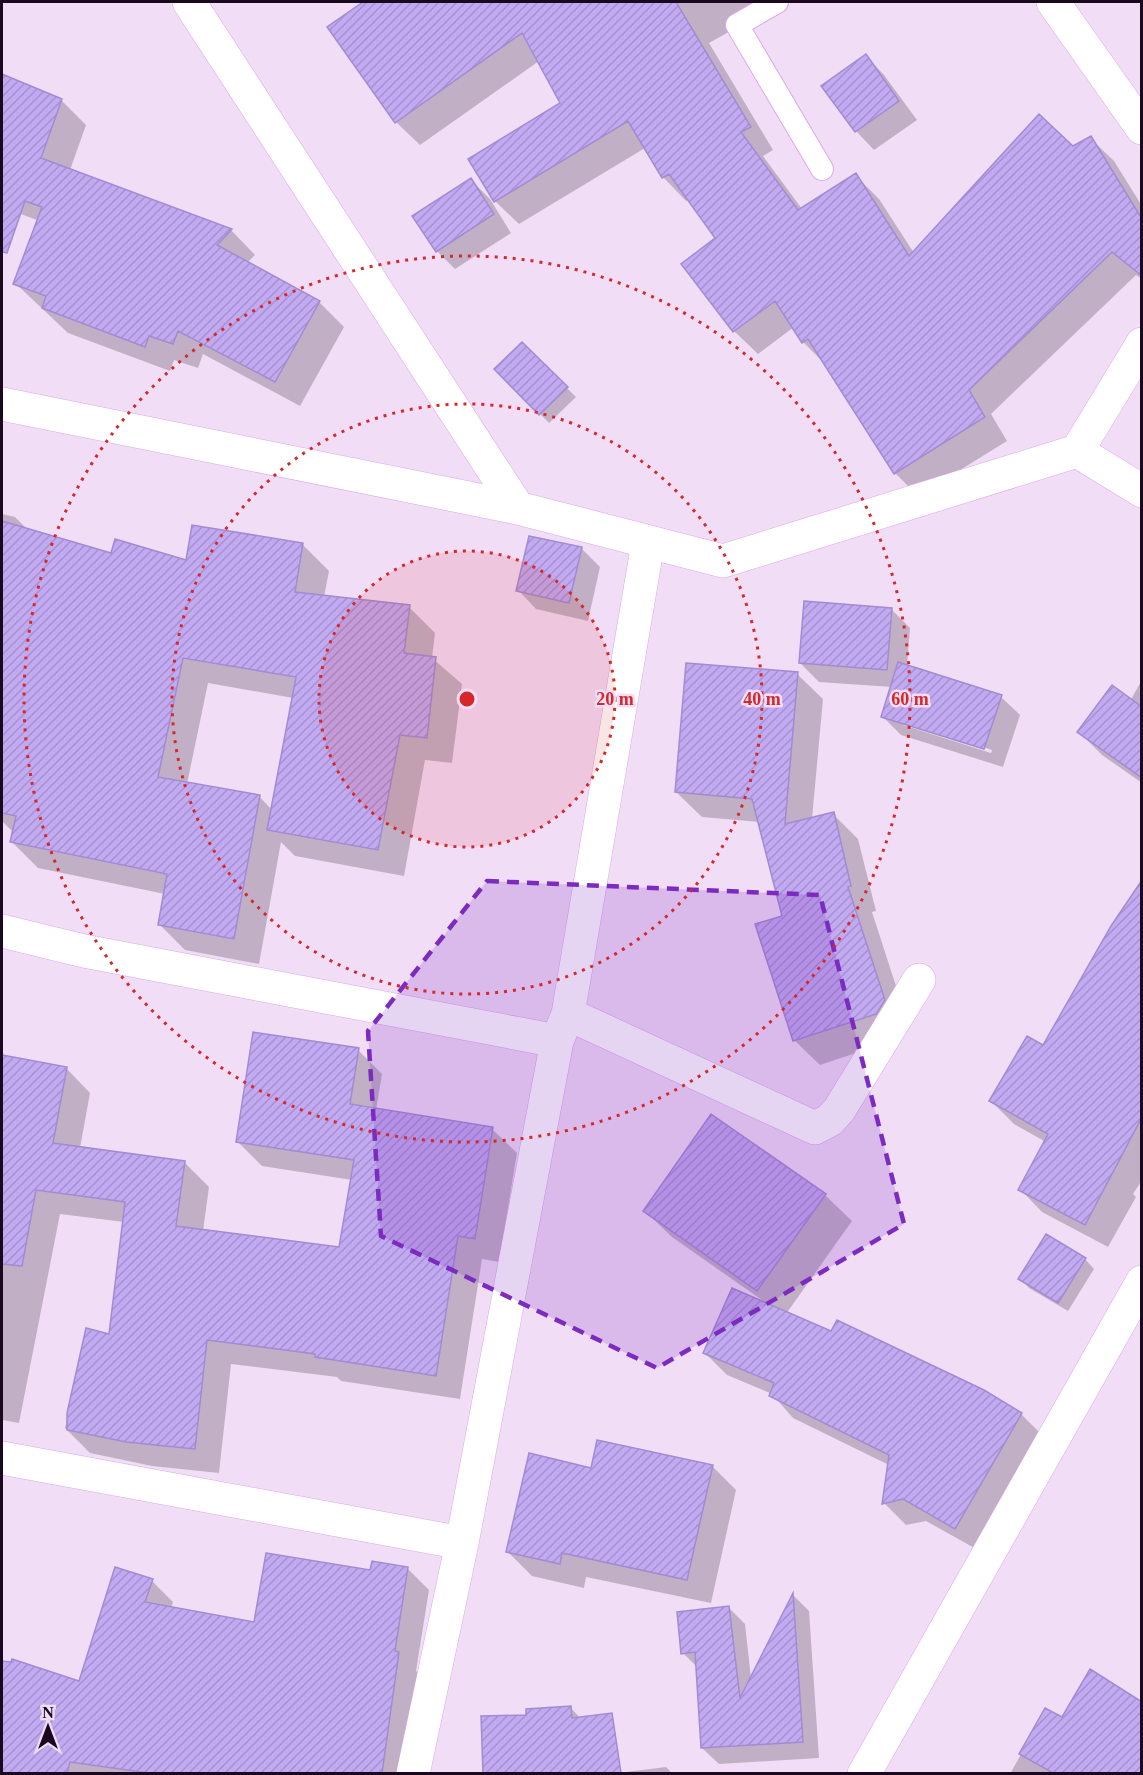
<svg xmlns="http://www.w3.org/2000/svg" width="1143" height="1775" font-family="'Times New Roman',serif">
  <defs>
    <pattern id="building-hatch" width="6" height="6" patternUnits="userSpaceOnUse" patternTransform="scale(1.5)"><rect width="6" height="6" fill="#c2aaf2"/><path d="M-1 1l2-2M0 6l6-6M5 7l2-2" fill="none" stroke="#a691cf"/></pattern>
  </defs>
  <rect width="100%" height="100%" fill="#f2ddf7"/>
  <path fill="#0003" fill-rule="evenodd" d="M366 2H768L772 8 709 43 773 150 763 156 802 209 855 175 879 199 914 253 1090 138 1114 161 1142 206V279L1136 275 991 414 1007 441 918 496 895 473 827 366 803 342 794 327 758 354 734 331 717 238 689 199 686 201 663 177 645 148 519 224 495 201 562 103 539 61 420 145 396 122 329 27Z
    M866 56 884 75 917 120 874 150 856 131 824 86Z
    M2 75 61 100 86 125 70 170 231 230 255 255 247 263 319 302 344 327 300 406 203 354 198 368 174 360 170 371 68 333 15 283 53 226 2 207Z
    M471 180 490 199 511 233 455 269 437 251Z
    M522 344 576 397 549 423 496 369Z
    M2 514 15 517 28 530 112 555 187 562 193 527 303 545 329 571 324 597 409 607 435 633 432 658 462 684 452 763 425 760 404 876 295 856 281 842 259 964 185 950 159 924 165 894 38 868 12 842 14 833 2 821ZM208 683 293 698 272 810 259 796 187 784Z
    M582 549 600 567 588 621 536 609 518 590Z
    M891 609 910 628 907 666 1001 697 1020 715 1003 767 901 735 882 716 892 687 819 682 800 663ZM903 722 992 750 991 753 903 725Z
    M797 674 823 699 812 819 833 814 858 839 876 911 872 912 909 1026 901 1038 820 1065 794 1040 783 917 759 822 702 817 676 792Z
    M1142 680V783L1102 755 1079 732 1130 701Z
    M1142 881V1180L1133 1194 1136 1197 1108 1247 1042 1212 1020 1189 1046 1142 1014 1124 991 1101 1043 1047Z
    M358 1050 382 1074 376 1110 492 1129 517 1153 499 1262 482 1259 460 1399 341 1381 337 1377 231 1364 219 1473 152 1466 90 1453 65 1428 87 1330 110 1335 124 1222 60 1214 19 1423 2 1420V1057L66 1068 90 1093 80 1148 184 1162 209 1187 203 1231 340 1249 352 1180 262 1166 238 1142Z
    M825 1195 852 1221 786 1314 1021 1414 1043 1436 978 1550 926 1521 906 1525 884 1503 889 1465 793 1418 772 1394 727 1375 705 1353 766 1303 672 1237 645 1211Z
    M1085 1259 1094 1269 1068 1311 1029 1288 1020 1278Z
    M712 1466 736 1490 711 1603 586 1577 584 1588 532 1576 508 1552 592 1469Z
    M407 1568 429 1590 416 1671 420 1675 406 1774H2V1680L7 1663 80 1683 152 1581 173 1602 171 1608 255 1623 371 1572Z
    M794 1596 809 1611 819 1758 719 1764 702 1748 698 1668 683 1653 729 1608 745 1624 751 1678Z
    M1142 1704V1774H1010L1046 1710 1063 1719Z
    M570 1707 595 1734 586 1774H495L484 1762 528 1716Z
    M666 1767 673 1774H610Z"/>
  <path fill="url(#building-hatch)" stroke="#a38bd1" stroke-width="1.5" d="M363 2H676L751 127 741 132 798 210 856 173 909 256 1039 114 1073 146 1091 136 1142 219V276L1112 252 969 390 985 417 894 474 808 339 802 343 775 301 733 332 681 264 715 238 669 174 662 178 628 121 494 202 468 159 560 103 522 33 395 123 327 27Z
    M866 54 899 101 855 132 821 86Z
    M2 74 62 99 41 158 232 229 217 245 320 301 275 382 178 331 173 344 149 336 145 347 42 308 46 296 13 284 42 207 25 201 7 253 2 252Z
    M471 178 494 214 436 252 412 216Z
    M522 342 568 387 539 415 494 369Z
    M2 521 111 553 115 539 186 560 192 525 303 543 295 592 410 605 404 653 436 657 427 738 400 735 378 850 267 830 296 677 183 658 158 777 260 795 234 939 158 925 167 874 10 842 16 816 2 813Z
    M529 536 582 547 569 603 516 591Z
    M804 601 892 608 887 670 799 663Z
    M898 662 1002 695 984 749 881 717Z
    M686 663 798 672 785 824 834 812 851 886 848 887 885 1000 876 1014 793 1041 755 924 782 916 752 799 675 792Z
    M1112 685 1142 707V778L1077 732Z
    M1142 880V1117L1085 1225 1018 1190 1048 1134 989 1101 1027 1036 1043 1045 1111 926Z
    M253 1032 359 1048 350 1104 493 1127 475 1239 458 1236 436 1376 315 1357V1354L207 1340 195 1449 126 1442 67 1430V1413L86 1328 109 1334 125 1202 36 1190 22 1266 2 1264V1055L67 1067 53 1143 185 1161 176 1226 339 1247 354 1160 236 1142Z
    M711 1114 826 1194 757 1291 643 1211Z
    M1046 1234 1086 1258 1058 1303 1018 1279Z
    M732 1288 831 1331 837 1320 984 1390 1022 1413 955 1529 903 1499 882 1504 889 1455 769 1396 774 1383 703 1353Z
    M597 1440 713 1465 687 1580 562 1553 560 1564 506 1552 529 1453 591 1468Z
    M266 1553 370 1570 372 1561 408 1567 395 1651 399 1652 382 1773H149L70 1762 67 1773H2V1661L11 1662 12 1659 79 1681 115 1567 153 1579 145 1602 254 1622Z
    M793 1593 803 1742 701 1748 695 1652 681 1654 677 1612 729 1606 740 1698Z
    M1090 1669 1142 1702V1773H1053L1019 1754 1045 1708 1062 1717Z
    M571 1706 572 1718 612 1713 621 1773H483L481 1716 526 1715V1709Z"/>
  <g fill="none" stroke-linecap="round" stroke-linejoin="round">
    <defs>
      <path id="lane" d="M777 2 737 25 822 169"/>
      <path id="street" d="M189 2 518 508
        M1053 2 1142 128
        M2 404 518 508 723 561 1077 451 1142 344
        M1077 451 1142 491
        M2 931 84 951 557 1041
        M568 1014 815 1128 830 1120 839 1110 919 980
        M2 1458 462 1543
        M413 1774 462 1543 557 1041 568 1014 648 543
        M864 1774 1142 1282"/>
    </defs>
    <use href="#lane" stroke="#dba8e8" stroke-width="24"/>
    <use href="#street" stroke="#dba8e8" stroke-width="34"/>
    <use href="#lane" stroke="#fff" stroke-width="22"/>
    <use href="#street" stroke="#fff" stroke-width="33"/>
  </g>
  <path fill="#7b2cbf" fill-opacity="0.2" stroke="#7b2cbf" stroke-width="4.5" stroke-dasharray="12 8" stroke-linejoin="round" d="M487 881 820 895 904 1224 657 1368 381 1236 368 1031Z"/>
  <circle cx="467" cy="699" r="148" fill="#d62828" fill-opacity=".12"/>
  <g fill="none" stroke="#d62828" stroke-width="3" stroke-dasharray="3 6">
    <circle cx="467" cy="699" r="148"/>
    <circle cx="467" cy="699" r="295"/>
    <circle cx="467" cy="699" r="443"/>
  </g>
  <circle cx="467" cy="699" r="9" fill="#d62828" stroke="#f2ddf7" stroke-width="3"/>
  <g font-size="18" text-anchor="middle" font-weight="bold" fill="#d62828" stroke="#f2ddf7" stroke-width="5" stroke-linejoin="round" paint-order="stroke">
    <text x="615" y="705">20 m</text>
    <text x="762" y="705">40 m</text>
    <text x="910" y="705">60 m</text>
  </g>
  <rect width="1143" height="1775" fill="none" stroke="#1a081f" stroke-width="6"/>
  <g transform="translate(48 1727)" stroke="#f2ddf7" stroke-width="4.5" paint-order="stroke">
  <path d="M0-4.5L10 22L0 15L-10 22Z" fill="#1a081f"/>
  <text y="-9" font-size="16" font-weight="bold" text-anchor="middle" fill="#1a081f">N</text>
  </g>
</svg>
